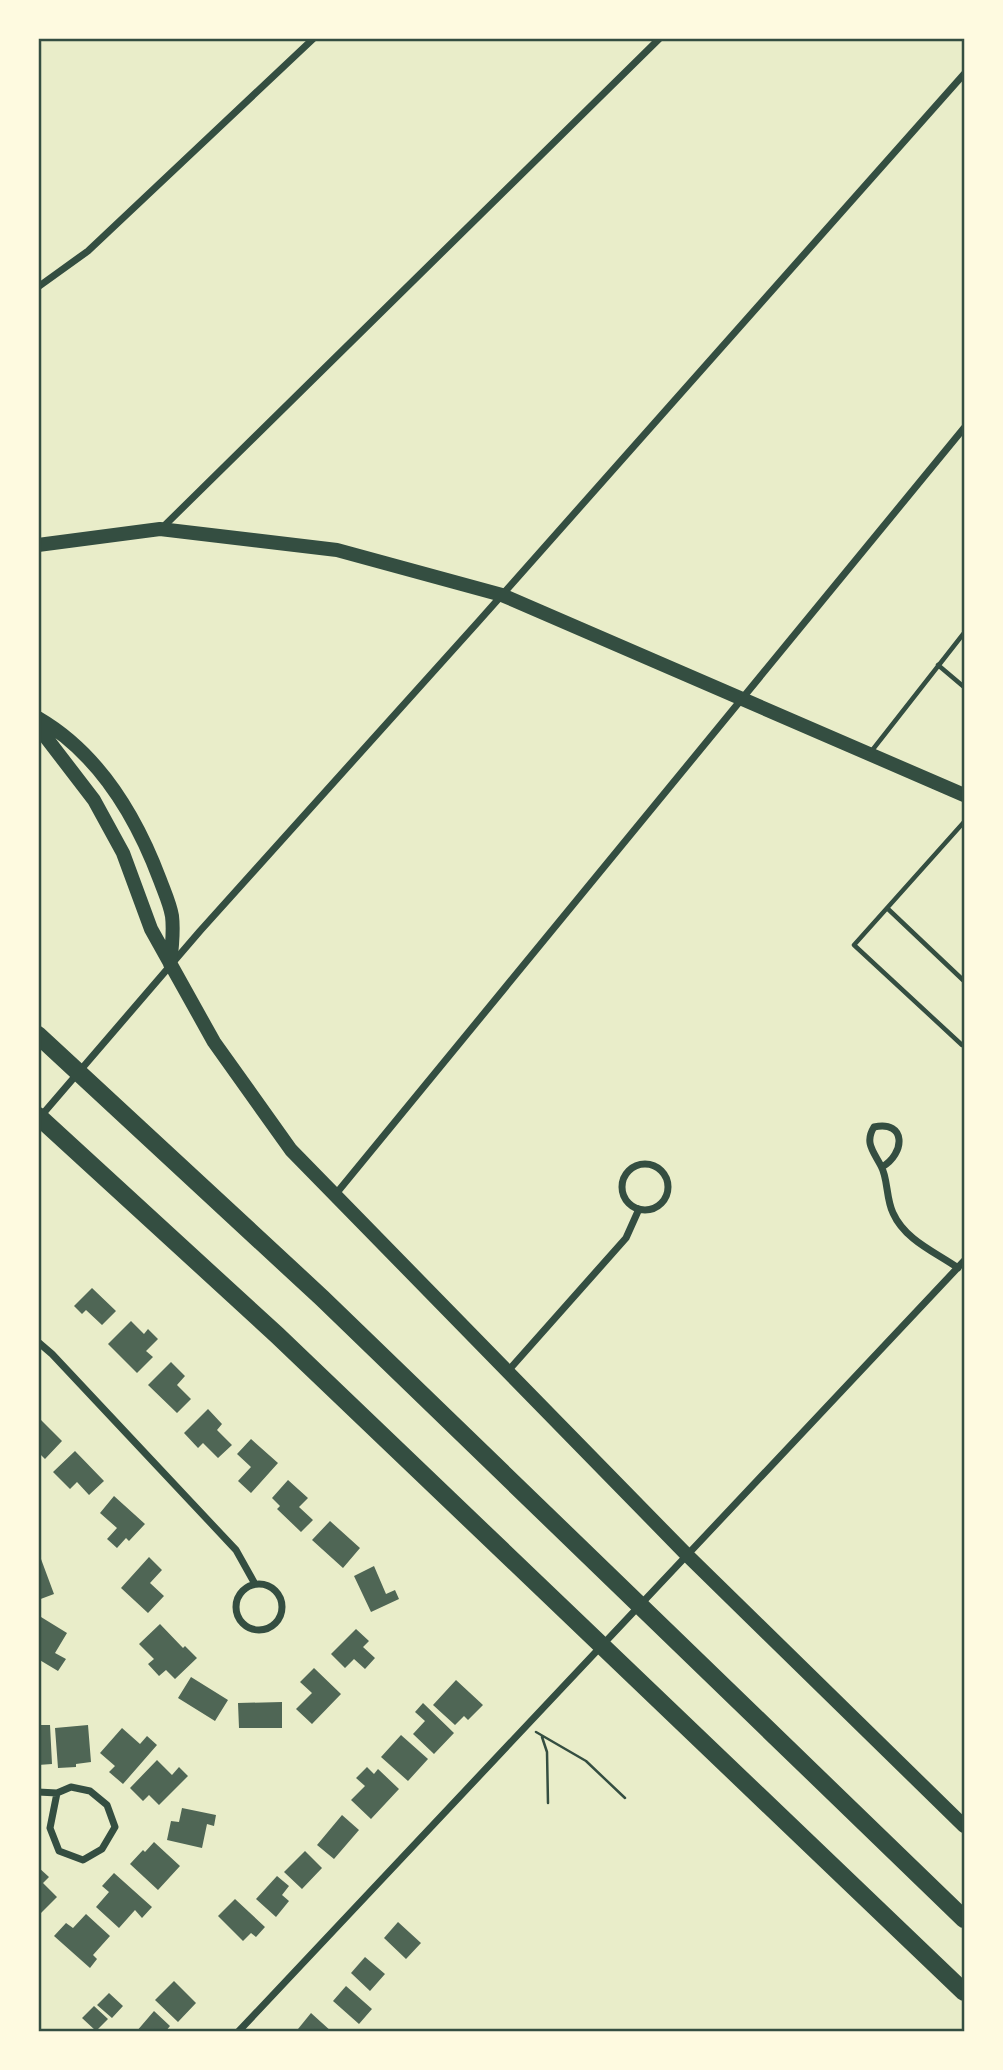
<svg xmlns="http://www.w3.org/2000/svg" width="1003" height="2070" font-family="Poppins,sans-serif">
  <rect width="100%" height="100%" fill="#e9edc9"/>
  <path fill="#4f6655" d="M92 1288 116 1311 102 1325 86 1310 82 1314 74 1306Z
    M131 1321 144 1334 148 1329 158 1339 146 1351 153 1357 137 1373 108 1344Z
    M171 1362 185 1376 177 1385 191 1399 177 1413 148 1385Z
    M208 1409 222 1424 217 1430 232 1445 218 1458 203 1443 198 1448 184 1433Z
    M38 1417 62 1441 45 1459 38 1452Z
    M251 1439 278 1463 251 1493 238 1481 251 1467 237 1454Z
    M75 1451 104 1481 89 1495 77 1482 70 1489 53 1472Z
    M288 1480 308 1498 299 1507 313 1520 301 1532 277 1509 280 1506 272 1498Z
    M114 1496 145 1524 129 1541 126 1538 117 1548 107 1539 117 1528 100 1513Z
    M330 1521 360 1548 343 1568 312 1540Z
    M149 1557 162 1570 150 1583 164 1596 148 1613 121 1588Z
    M41 1559 54 1594 38 1600V1560Z
    M374 1566 386 1594 395 1590 399 1599 371 1612 354 1576Z
    M41 1617 67 1633 55 1653 66 1659 58 1671 38 1659V1620Z
    M160 1624 183 1648 185 1646 197 1658 175 1679 166 1670 159 1676 148 1664 154 1659 139 1644Z
    M356 1629 369 1641 363 1647 375 1658 365 1669 354 1659 345 1668 331 1654Z
    M314 1668 341 1694 312 1724 296 1709 312 1693 300 1682Z
    M191 1677 228 1700 215 1721 178 1698Z
    M456 1680 483 1705 468 1720 464 1716 455 1725 433 1705Z
    M282 1702V1728H239L238 1703Z
    M423 1703 454 1733 434 1754 413 1734 425 1721 415 1712Z
    M38 1725H50L52 1764 38 1765Z
    M88 1725 91 1762 76 1764V1767L58 1768 55 1728Z
    M122 1728 140 1744 147 1736 157 1745 123 1784 109 1772 115 1766 100 1753Z
    M401 1735 428 1759 408 1781 381 1757Z
    M157 1760 172 1775 179 1767 188 1776 159 1805 149 1795 143 1801 130 1788Z
    M367 1767 374 1774 378 1769 399 1789 371 1819 351 1800 365 1786 356 1778Z
    M182 1808 216 1815 214 1826 207 1824 202 1848 167 1840 171 1821 179 1822Z
    M342 1815 359 1830 334 1859 317 1845Z
    M154 1842 180 1866 158 1890 130 1864 143 1850 145 1852Z
    M305 1851 322 1868 302 1889 284 1872Z
    M38 1867 49 1877 43 1883 57 1897 38 1916Z
    M114 1873 152 1907 142 1918 135 1910 119 1928 96 1907 109 1892 102 1886Z
    M277 1876 289 1886 282 1895 289 1901 276 1917 256 1899Z
    M235 1899 265 1927 256 1937 251 1933 243 1941 218 1916Z
    M86 1914 110 1936 93 1955 97 1959 90 1968 54 1936 66 1923 73 1928Z
    M398 1922 421 1943 406 1959 384 1938Z
    M365 1957 385 1974 370 1991 351 1973Z
    M174 1981 196 2003 178 2022 155 2000Z
    M346 1986 372 2009 359 2024 333 2001Z
    M109 1993 123 2006 112 2018 97 2005Z
    M94 2006 108 2019 96 2031 82 2018Z
    M154 2011 170 2026 165 2032H136Z
    M311 2013 332 2032H301L298 2029Z"/>
  <g fill="none" stroke-linecap="round" stroke-linejoin="round">
    <path stroke="#344e41" stroke-width="2.5" d="M536 1732 586 1761 625 1798
      M542 1737 547 1752 548 1803"/>
    <path stroke="#344e41" stroke-width="4.5" d="M938 665 964 687
      M870 753 964 633
      M964 822 854 945 962 1045 964 1043
      M887 908 964 981"/>
    <path stroke="#344e41" stroke-width="7" d="M38 287 88 251 314 38
      M161 529 660 38
      M41 1116 200 931 478 622 964 74
      M622 1187a23 23 0 1 1 46 0a23 23 0 1 1-46 0Z
      M882 1167C905 1154 907 1120 874 1127 864 1143 874 1152 881 1166 888 1178 886 1199 893 1213 905 1240 935 1252 958 1268
      M335 1195 964 428
      M38 1342 52 1354 236 1550 255 1584
      M508 1371 626 1238 639 1209
      M236 1607a23 23 0 1 1 46 0a23 23 0 1 1-46 0Z
      M38 1792 57 1793 71 1787 90 1791 107 1805 115 1827 102 1849 83 1860 59 1851 50 1828 57 1793
      M238 2032 964 1261"/>
    <path stroke="#344e41" stroke-width="14" d="M38 545 160 529 337 550 502 595 964 795
      M38 718C98 753 136 816 160 880 164 891 170 904 172 916 174 932 172 948 170 964
      M38 727 94 800 123 853 151 929 214 1042 291 1150 687 1555 964 1826"/>
    <path stroke="#344e41" stroke-width="18" d="M38 1035 322 1298 964 1919
      M38 1116 277 1335 964 1992"/>
  </g>
  <rect width="1003" height="2070" fill="none" stroke="#fefae0" stroke-width="80"/>
  <rect x="40" y="40" width="923" height="1990" fill="none" stroke="#344e41" stroke-width="2.5"/>
</svg>
